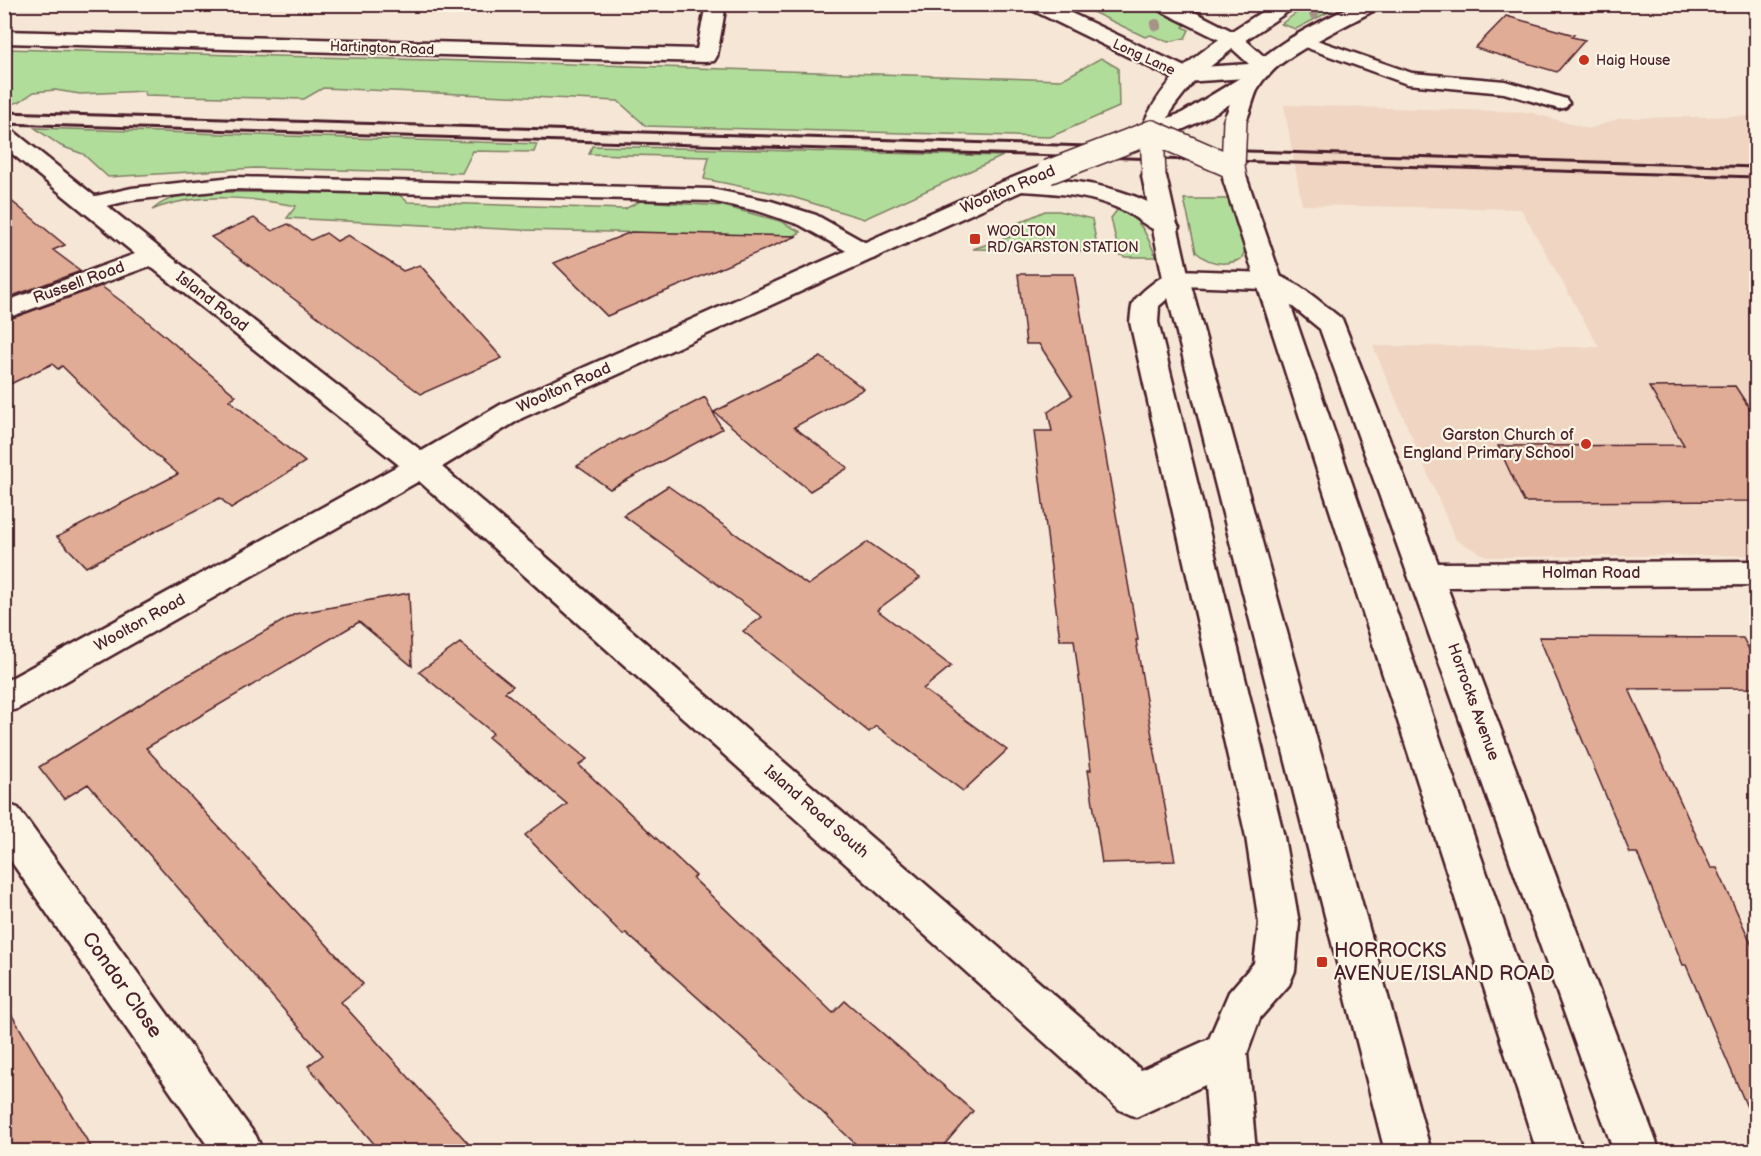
<svg xmlns="http://www.w3.org/2000/svg" width="1761" height="1156" font-family="'Balsamiq Sans',sans-serif">
  <rect width="100%" height="100%" fill="#f6e6d5"/>
  <filter id="ink" filterUnits="userSpaceOnUse"><feTurbulence type="fractalNoise" baseFrequency=".0167" numOctaves="2"/><feDisplacementMap in="SourceGraphic" scale="12" xChannelSelector="R" yChannelSelector="G"/><feConvolveMatrix kernelMatrix="1 2 1 2 8 2 1 2 1" color-interpolation-filters="sRGB"/></filter>
  <g filter="url(#ink)">
    <path fill="#efd5c2" d="M1284 105 1529 112 1589 129 1621 118 1756 116V555L1488 557 1456 540 1373 346 1599 347 1521 209 1302 205Z"/>
    <path fill="#b1dd9b" stroke="#7e7e63" stroke-width="1.5" d="M1309 4H1342V5L1296 29 1281 24Z
      M1078 5H1150L1189 23 1183 27 1189 30 1185 38 1168 42 1151 35 1145 37Z
      M5 49 507 62 1061 80 1101 58 1118 68 1119 107 1050 137 646 126 618 101 323 88 304 99 145 95V91L80 94 55 90 34 92 19 102 5 105Z
      M35 128 537 144 534 152 473 151 462 173 255 168 108 177 83 154 61 146Z
      M592 146 1003 156 864 219 789 196 704 179 709 157 589 154Z
      M222 192 397 193 408 202 625 209 640 201 723 206 780 221 801 232 794 236 521 230 287 218 296 206C250 197 197 192 152 210 173 192 196 193 222 192Z
      M1184 199H1229L1245 251 1241 259C1225 266 1209 264 1196 252Z
      M1118 209C1141 218 1147 235 1156 257H1125L1119 254 1111 218Z
      M1045 211H1059L1092 219 1098 251 973 249 1015 235 1018 223Z"/>
    <path fill="#e0ac95" stroke="#4a1f2b" stroke-width="1.5" d="M1506 16 1574 35 1572 37 1585 40 1557 72 1475 48Z
      M4 195 65 245 53 250 81 271 4 299Z
      M254 218 272 231 288 224 311 240 326 233 337 241 348 235 403 271 420 265 502 358 421 394 211 237Z
      M631 232 797 236 607 316 554 263Z
      M1018 274H1074L1138 640H1136L1153 742 1175 861 1102 863 1088 770H1091L1074 640H1060L1034 431H1052L1048 412 1072 395 1039 344H1026Z
      M101 286 140 315 236 396 229 400 305 462 231 508 220 498 86 567 57 537 178 474 124 427 62 366 58 369 52 364 4 387V321Z
      M821 357 864 389 794 427 848 468 810 491 714 412Z
      M1735 386 1756 418V501L1524 502 1498 446 1684 445 1649 387Z
      M705 397 722 429 610 489 577 466 620 439 622 440Z
      M668 486 808 585 868 542 920 578 877 610 951 666 923 689 1007 750 963 791 876 726 869 732 743 631 762 617 623 515Z
      M409 593 412 666 359 622 146 748 363 984 341 1002 476 1152H381L308 1066 323 1055 88 784 64 799 39 767 178 681 295 614Z
      M1539 637 1743 638 1756 663V688L1629 689 1711 868H1717L1756 954V1128L1686 965H1683L1637 853H1630Z
      M460 643 513 686 505 692 587 759 579 765 696 876 693 878 833 1013 845 1001 973 1111 938 1152H864L777 1069 626 933 623 935 525 835 567 804 488 737 493 733 419 672Z
      M4 1002 94 1152H4Z"/>
    <g fill="none" stroke-linecap="round" stroke-linejoin="round">
      <defs>
        <path id="service" d="M1305 36 1412 73 1505 81 1566 99 1569 103 1566 107 1559 109 1504 93 1407 84 1299 45 1296 41 1299 37Z
          M233 177 711 189 771 201 816 215 875 248 878 253 875 258 867 260 859 258 800 225 758 211 711 201 233 189 132 200 90 210 82 209 79 204 82 199 132 188Z"/>
        <path id="minor" d="M706 4H726L717 56 714 61 706 62 4 43V31L697 49Z
          M1251 74 1259 76 1262 81 1259 86C1233 101 1173 144 1144 137L1140 132 1144 127 1182 113 1243 76Z
          M4 128 12 130 162 250 422 451 502 404 980 191 1039 167 1048 165 1057 167 1060 172 1052 179C1090 182 1156 194 1179 227L1175 232C1154 237 1140 218 1122 210 1090 195 1056 193 1022 191L522 418 442 467 1141 1070 1209 1039 1229 992 1254 963 1259 923 1246 837 1130 322C1131 316 1131 308 1133 303 1139 292 1165 273 1176 270L1270 273C1297 280 1320 302 1342 319L1438 563 1756 561V585L1447 587 1660 1152H1614L1320 329 1293 307 1264 289 1182 286 1159 306 1158 322 1284 837 1299 923 1295 971 1289 985 1260 1018 1247 1054 1256 1152H1210L1205 1085 1136 1117 1120 1110 419 481 17 709 4 713V682L399 465 150 266 4 319V302L135 254 4 147Z
          M4 803 18 808 256 1136 263 1152H212L4 851Z"/>
        <path id="tertiary" d="M1025 4H1052L1187 68 1249 64 1226 43 1155 8 1152 4H1179L1240 35 1276 67 1269 75 1261 77 1184 82 1176 80 1028 8Z"/>
        <path id="secondary" d="M1274 4H1299L1235 47 1197 77 1172 109 1160 137 1152 139 1144 137 1140 132C1168 64 1216 42 1274 4Z
          M1355 4H1381L1378 8C1347 26 1281 55 1261 83 1252 96 1252 113 1243 126L1235 128 1227 126 1224 121C1229 108 1232 94 1240 82 1261 48 1319 23 1355 4Z
          M1154 169 1163 171 1166 176 1189 278 1431 1152H1385L1163 278 1142 176 1145 171Z
          M1235 172 1244 174 1247 179 1583 1152H1537L1223 179 1226 174Z"/>
      </defs>
      <use href="#service" stroke="#4a1f2b" stroke-width="5"/>
      <use href="#minor" stroke="#4a1f2b" stroke-width="5"/>
      <use href="#tertiary" stroke="#4a1f2b" stroke-width="5"/>
      <use href="#secondary" stroke="#4a1f2b" stroke-width="5"/>
      <use href="#service" fill="#fcf5e5" fill-rule="evenodd"/>
      <use href="#minor" fill="#fcf5e5" fill-rule="evenodd"/>
      <use href="#tertiary" fill="#fcf5e5" fill-rule="evenodd"/>
      <use href="#secondary" fill="#fcf5e5" fill-rule="evenodd"/>
      <path stroke="#4a1f2b" stroke-width="3" d="M4 112 1756 167
        M4 124 1756 177"/>
      <defs>
        <path id="minor-bridge" d="M1048 172 1152 132 1233 167"/>
        <path id="secondary-bridge" d="M1235 121 1233 167 1235 179
          M1152 132 1154 176"/>
      </defs>
      <use href="#minor-bridge" stroke="#4a1f2b" stroke-width="26" stroke-linecap="butt"/>
      <use href="#secondary-bridge" stroke="#4a1f2b" stroke-width="26" stroke-linecap="butt"/>
      <use href="#minor-bridge" stroke="#fcf5e5" stroke-width="23"/>
      <use href="#secondary-bridge" stroke="#fcf5e5" stroke-width="23"/>
    </g>
    <g fill="#a69287">
      <circle cx="1314" cy="14" r="5"/>
      <circle cx="1156" cy="25" r="6"/>
    </g>
  </g>
  <g fill="#c8321e" stroke="#fcf5e5" stroke-width="2">
    <circle cx="1584" cy="60" r="6"/>
    <rect x="969" y="233" width="12" height="12" rx="3"/>
    <circle cx="1586" cy="444" r="6"/>
    <rect x="1316" y="956" width="12" height="12" rx="3"/>
  </g>
  <g text-anchor="middle" dominant-baseline="central" stroke-width="4.5" stroke-linejoin="round" paint-order="stroke">
    <g font-size="14" fill="#4a1f2b" stroke="#fcf5e5">
      <text transform="translate(382 48) rotate(2)">Hartington Road</text>
      <text transform="translate(1144 57) rotate(25)">Long Lane</text>
    </g>
    <g font-size="14" fill="#4a1f2b" stroke="#fcf5e5" text-anchor="start">
      <text x="1596" y="60">Haig House</text>
      <text x="987" y="231">WOOLTON<tspan x="987" dy="16">RD/GARSTON STATION</tspan></text>
    </g>
    <g font-size="16" fill="#4a1f2b" stroke="#fcf5e5">
      <text transform="translate(1008 190) rotate(-23)">Woolton Road</text>
      <text transform="translate(79 283) rotate(-20)">Russell Road</text>
      <text transform="translate(212 302) rotate(38)">Island Road</text>
      <text transform="translate(564 388) rotate(-24)">Woolton Road</text>
      <text x="1591" y="573">Holman Road</text>
      <text transform="translate(140 623) rotate(-29)">Woolton Road</text>
      <text transform="translate(1473 702) rotate(70)">Horrocks Avenue</text>
      <text transform="translate(816 812) rotate(41)">Island Road South</text>
    </g>
    <g font-size="16" fill="#4a1f2b" stroke="#fcf5e5" text-anchor="end">
      <text x="1574" y="435">Garston Church of<tspan x="1574" dy="18">England Primary School</tspan></text>
    </g>
    <g font-size="20" fill="#4a1f2b" stroke="#fcf5e5" text-anchor="start">
      <text x="1334" y="951">HORROCKS<tspan x="1334" dy="23">AVENUE/ISLAND ROAD</tspan></text>
    </g>
    <g font-size="20" fill="#4a1f2b" stroke="#fcf5e5">
      <text transform="translate(122 985) rotate(55)">Condor Close</text>
    </g>
  </g>
  <rect width="1761" height="1156" fill="none" stroke="#fcf5e5" stroke-width="24"/>
  <rect x="12" y="12" width="1737" height="1132" fill="none" stroke="#4a1f2b" stroke-width="2" filter="url(#ink)"/>
</svg>
